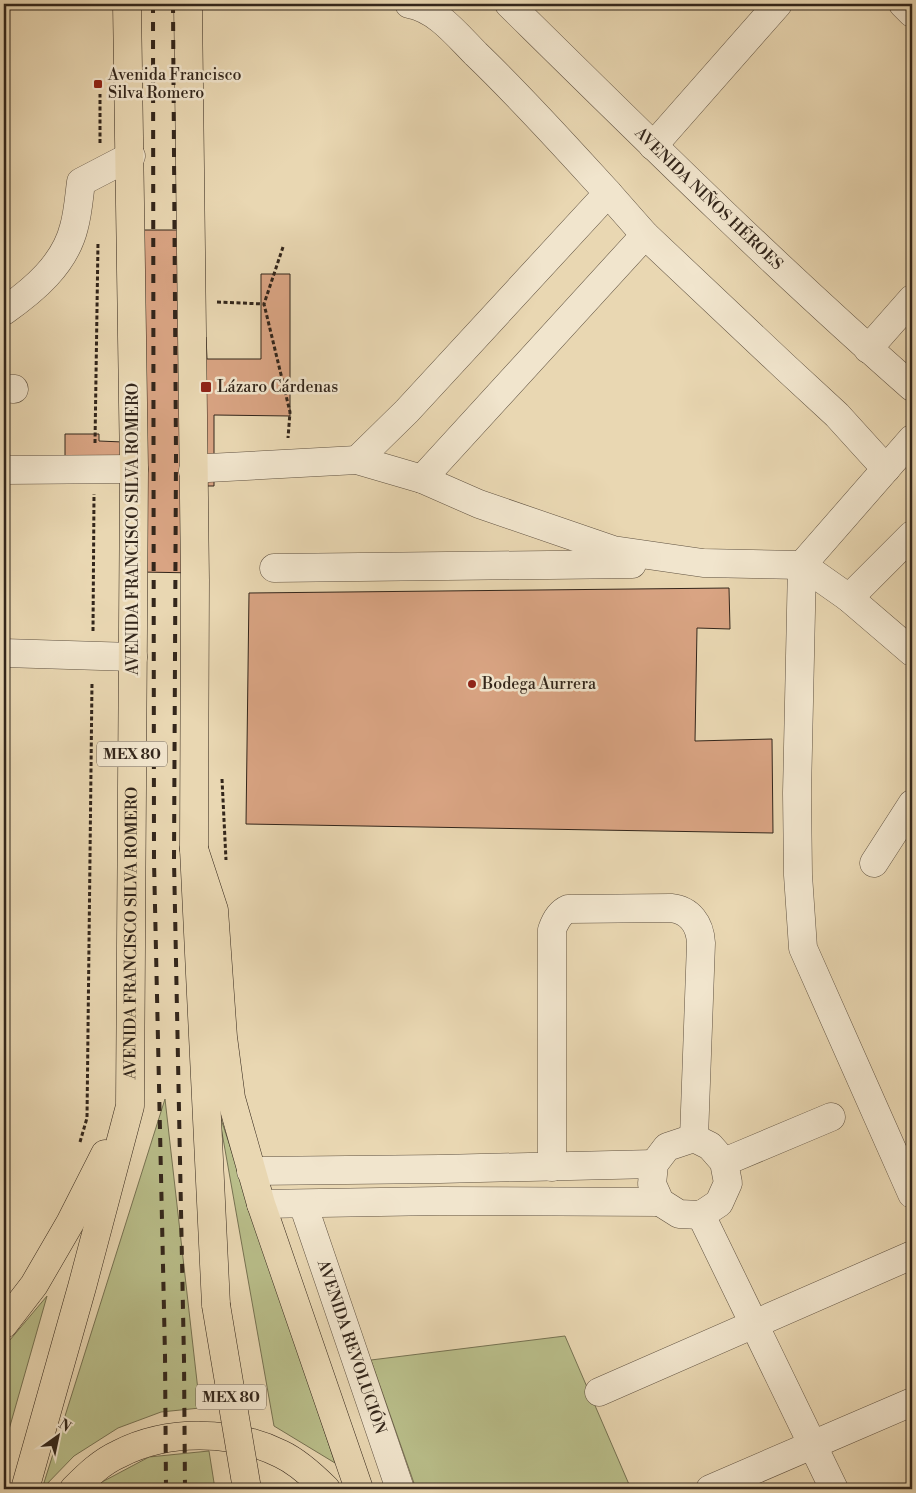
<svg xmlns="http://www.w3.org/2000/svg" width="916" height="1493" font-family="'Libre Bodoni',serif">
  <rect width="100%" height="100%" fill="#e9d7b2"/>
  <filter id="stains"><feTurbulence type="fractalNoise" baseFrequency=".004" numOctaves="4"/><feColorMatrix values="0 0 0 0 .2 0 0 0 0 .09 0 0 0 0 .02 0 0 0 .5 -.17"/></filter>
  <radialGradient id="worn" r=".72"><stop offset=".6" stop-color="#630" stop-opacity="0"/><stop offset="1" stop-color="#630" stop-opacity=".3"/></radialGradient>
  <path fill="#b9be8a" stroke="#767252" d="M165 1099 200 1408 161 1412 118 1428 74 1456 42 1489Z
    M218 1110 335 1463 274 1426Z
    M47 1296 4 1447V1347Z
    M565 1336 631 1489H416L371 1360Z
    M209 1451 215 1489H94L102 1482 149 1457Z"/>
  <path fill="#d9a483" stroke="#33261b" d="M138 230H196V336L206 337 207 359H261V274H290V416L214 415V486H198V573L140 572 123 474 65 479V434H99V441L123 442Z
    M729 588 730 629 697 628 695 741 772 739 773 833 246 824 249 593Z"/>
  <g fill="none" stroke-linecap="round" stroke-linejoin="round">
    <defs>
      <g id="minor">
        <path id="s1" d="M509 4C641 134 773 265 912 387"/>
        <path d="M903 4 912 13"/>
        <path d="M653 146 778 4"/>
        <path d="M608 193 645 235"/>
        <path d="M4 311C34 290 65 264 74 227 78 213 79 197 81 182L131 156"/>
        <path d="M868 349 912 299"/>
        <path d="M4 388 14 389"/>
        <path d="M912 439 802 565 797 793 798 875 803 948 912 1194"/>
        <path d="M357 460 407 411 608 193C565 146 522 98 476 54 457 35 437 9 409 4"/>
        <path d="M4 470 134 469"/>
        <path d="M193 471 208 468 357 460 422 479 479 504 613 550 703 563 802 565 849 598 912 652"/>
        <path d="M422 479 645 235 785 367 837 415 886 469"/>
        <path d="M274 568 632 564"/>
        <path d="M849 598 912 535"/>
        <path d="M4 653 133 657"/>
        <path d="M874 863 912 804"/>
        <path d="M694 1138 710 1146 724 1162 728 1183 719 1203 701 1215 679 1214 660 1202 652 1184 654 1164 667 1147Z"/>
        <path d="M724 1162 831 1117"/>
        <path d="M552 1167V930C555 921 559 913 568 909L671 908C690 910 700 924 701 943L694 1138"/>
        <path d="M251 1171 440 1169 654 1164"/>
        <path d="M261 1204 439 1201 660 1202"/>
        <path id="s2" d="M303 1204 400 1489"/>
        <path d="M701 1215 834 1489"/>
        <path d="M599 1392 912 1255"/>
        <path d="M710 1489 912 1402"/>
      </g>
      <g id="major">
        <path d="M188 4 195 580 194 849 216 1305"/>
        <path d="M4 1324 34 1285 70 1223 105 1154"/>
        <path id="s3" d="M25 1489 82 1287 130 1106 134 469 127 4"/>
      </g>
      <path id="highway" d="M194 849 214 910 223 1037 231 1098 261 1204 359 1489
        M74 1489C87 1476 101 1462 119 1454 168 1429 232 1430 281 1454 298 1462 313 1476 326 1489"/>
    </defs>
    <use href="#minor" stroke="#605241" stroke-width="29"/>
    <use href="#major" stroke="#33261b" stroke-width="29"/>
    <use href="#highway" stroke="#33261b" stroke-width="29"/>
    <path stroke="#33261b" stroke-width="3" stroke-dasharray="4 2.5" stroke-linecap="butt" d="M100 143V94
      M283 247 264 304 290 412 288 438
      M217 302 264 304
      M95 443 98 242
      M93 631 94 494
      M222 779 226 860
      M80 1142 87 1118 92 682"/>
    <use href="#minor" stroke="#f1e5cd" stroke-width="28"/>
    <use href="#major" stroke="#e9d7b2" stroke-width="28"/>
    <use href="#highway" stroke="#e9d7b2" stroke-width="28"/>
    <path stroke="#33261b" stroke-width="4" stroke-dasharray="9 9" stroke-linecap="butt" d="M153 4 154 861 165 1355 166 1489
      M173 4 176 455 174 860 184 1360 185 1489"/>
    <defs>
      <path id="major-bridge" d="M216 1305 247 1489"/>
    </defs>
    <use href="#major-bridge" stroke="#33261b" stroke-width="29" stroke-linecap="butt"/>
    <use href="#major-bridge" stroke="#e9d7b2" stroke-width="28"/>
  </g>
  <g fill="#8f2418" stroke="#f1e5cd" stroke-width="2">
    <rect x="93" y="79" width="10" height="10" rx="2.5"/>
    <rect x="200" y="381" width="12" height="12" rx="2.5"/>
    <circle cx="472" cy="684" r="5"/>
  </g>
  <g text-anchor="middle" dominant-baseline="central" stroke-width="5" stroke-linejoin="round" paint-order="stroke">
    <g fill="#f1e5cd" stroke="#6c5f50" stroke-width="1">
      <rect x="97" y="741.5" width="70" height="25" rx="4"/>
      <rect x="196" y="1384.5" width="70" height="25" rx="4"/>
    </g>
    <g font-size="15" font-weight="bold" fill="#33261b">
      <text x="132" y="754">MEX 80</text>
      <text x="231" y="1397">MEX 80</text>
    </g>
    <g font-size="16" fill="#33261b" stroke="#f1e5cd" text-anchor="start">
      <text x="108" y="75">Avenida Francisco<tspan x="108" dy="18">Silva Romero</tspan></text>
      <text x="217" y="387">Lázaro Cárdenas</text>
      <text x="482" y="684">Bodega Aurrera</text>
    </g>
    <g font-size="16" fill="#33261b" stroke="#f1e5cd">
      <text stroke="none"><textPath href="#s1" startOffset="279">AVENIDA NIÑOS HÉROES</textPath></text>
      <text transform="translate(133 529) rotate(-90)">AVENIDA FRANCISCO SILVA ROMERO</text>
      <text stroke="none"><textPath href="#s3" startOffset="570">AVENIDA FRANCISCO SILVA ROMERO</textPath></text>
      <text stroke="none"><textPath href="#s2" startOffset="151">AVENIDA REVOLUCIÓN</textPath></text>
    </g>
  </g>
  <rect width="916" height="1493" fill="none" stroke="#e9d7b2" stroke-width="20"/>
  <rect x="5" y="5" width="906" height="1483" fill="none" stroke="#33261b" stroke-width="2.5"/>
  <rect x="10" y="10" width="896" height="1473" fill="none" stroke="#33261b"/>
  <g transform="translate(58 1436) rotate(33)" stroke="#f1e5cd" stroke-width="4" paint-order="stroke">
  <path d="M0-4L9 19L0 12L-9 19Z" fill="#33261b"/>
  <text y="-8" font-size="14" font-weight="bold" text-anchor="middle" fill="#33261b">N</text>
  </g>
  <rect width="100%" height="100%" filter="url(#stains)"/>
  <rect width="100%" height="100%" fill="url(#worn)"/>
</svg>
